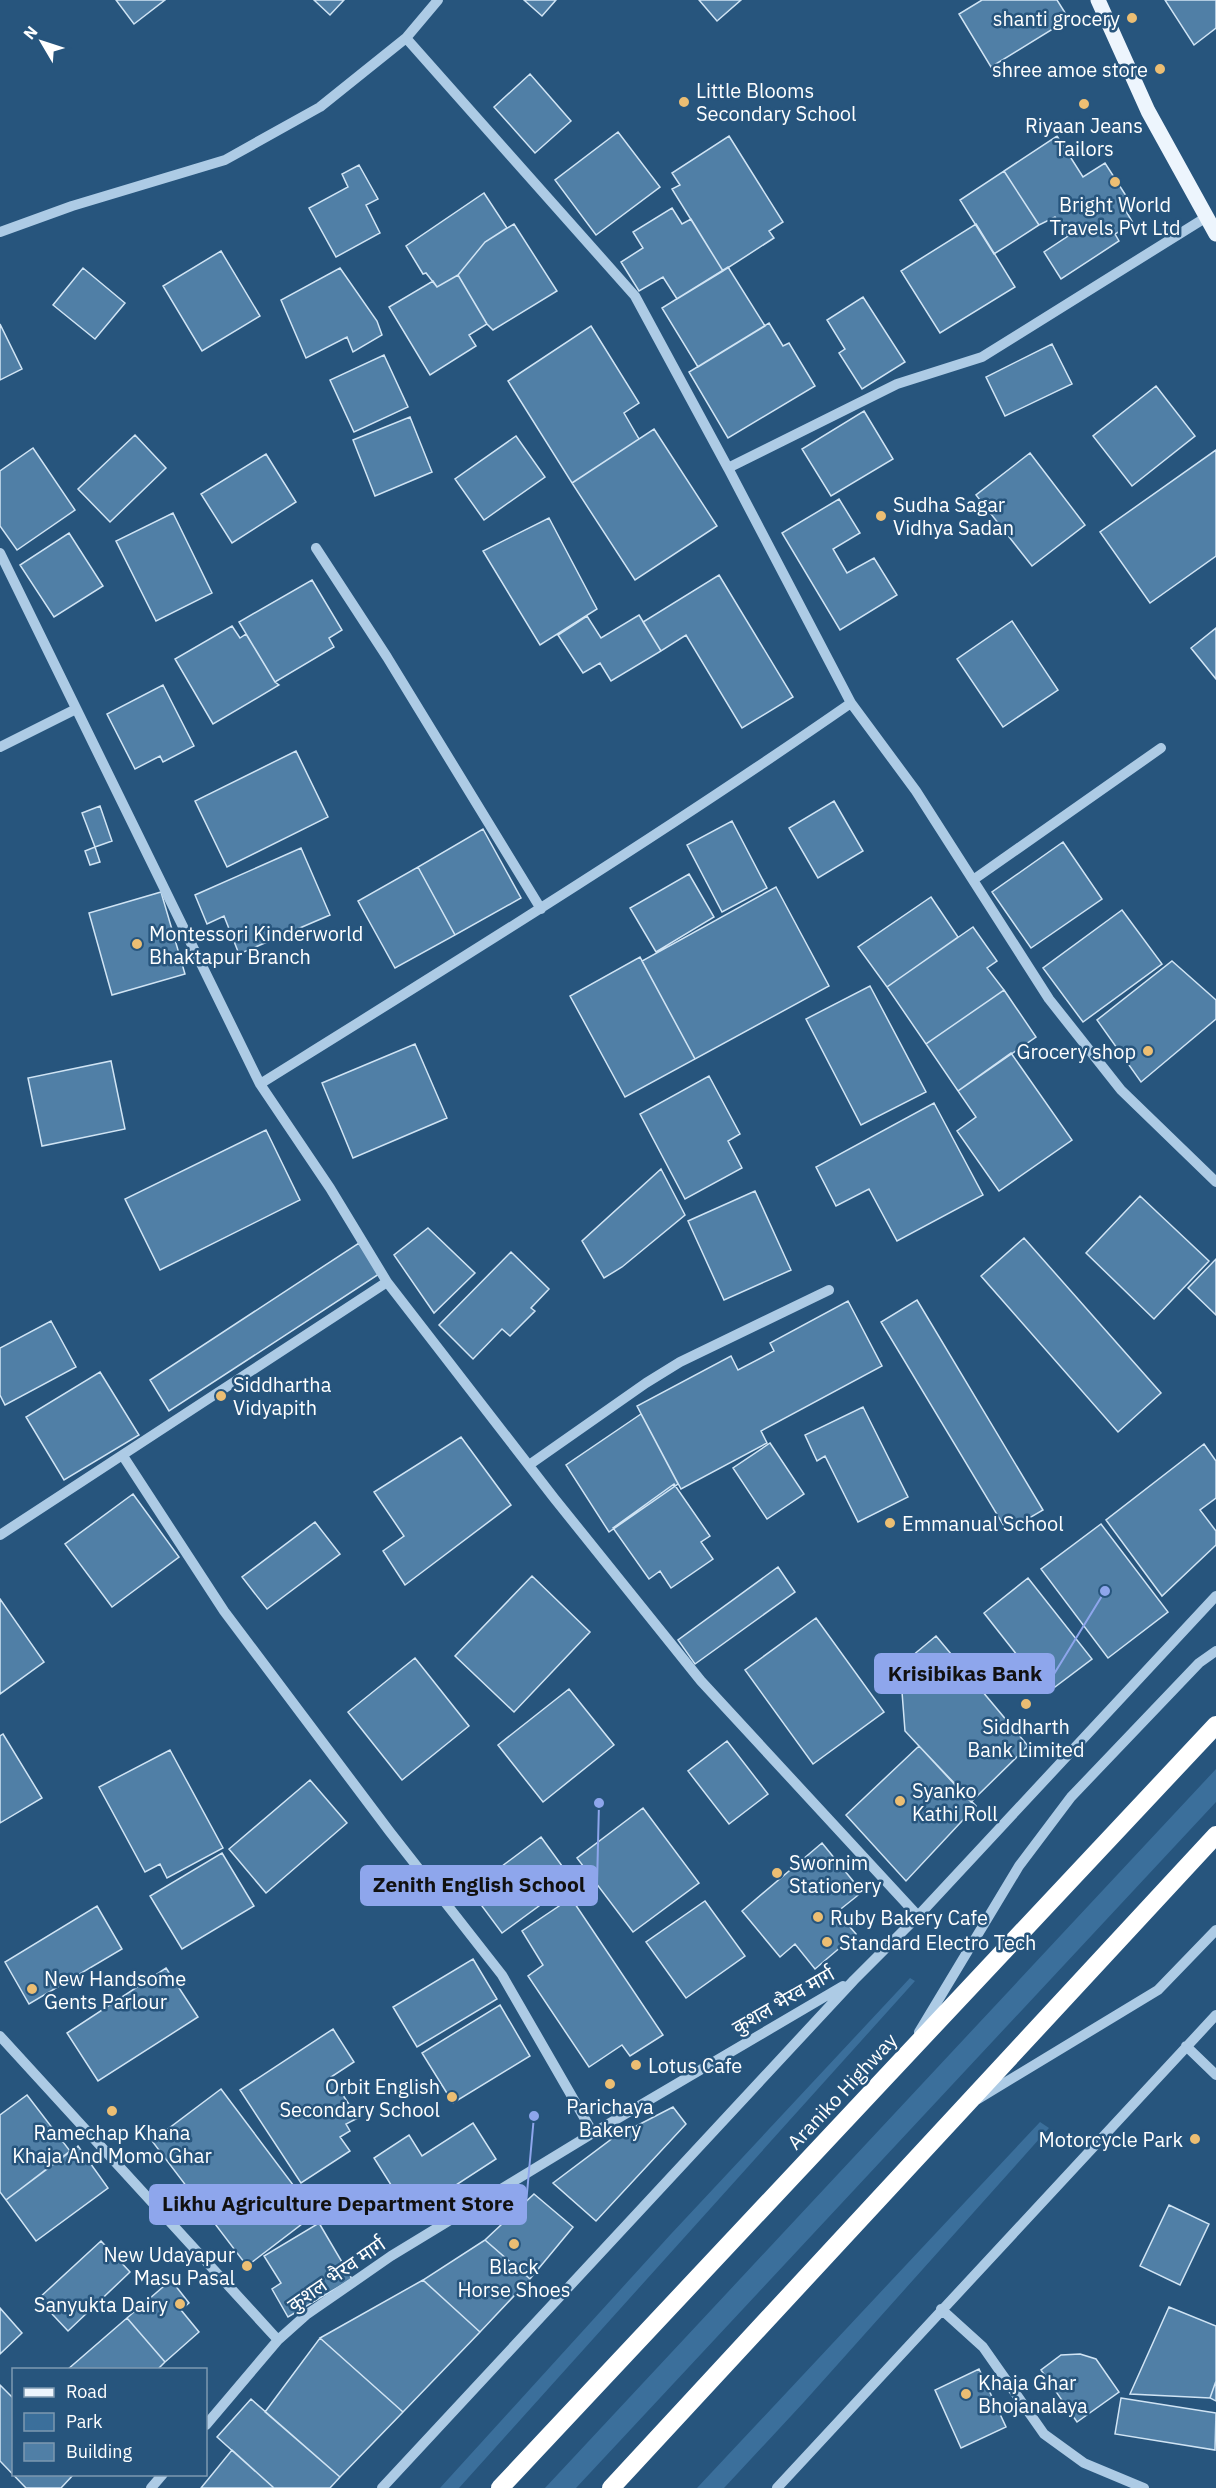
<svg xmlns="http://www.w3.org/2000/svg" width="1216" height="2488" font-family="'IBM Plex Sans','Noto Sans Devanagari',sans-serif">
  <rect width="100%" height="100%" fill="#27557d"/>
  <path fill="#3b6f9b" d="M1216 1769V1802L576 2488H545Z
    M910 1978 915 1981 459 2488H440L671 2234Z
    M1040 2122 1049 2128 804 2402 724 2488H697Z"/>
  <path fill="#507fa6" stroke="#d0e4f4" stroke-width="1.5" d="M116 0H165L134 24Z
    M314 0H344L330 15Z
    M524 0H556L542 16Z
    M699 0H741L717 21Z
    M982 0H1057L1069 19 991 67 959 14Z
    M1165 0H1216V28L1194 45Z
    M530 74 571 121 535 153 494 107Z
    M618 132 660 187 596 235 555 180Z
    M729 136 783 222 769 231 774 238 723 271 672 189 680 185 672 173Z
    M1057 136 1083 177 1105 163 1130 202 1123 206 1133 223 1115 234 1119 241 1061 279 1044 252 1068 236 1055 217 1039 225 1004 171Z
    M359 165 378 199 366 205 380 233 336 257 309 208 348 187 342 174Z
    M1004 171 1039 225 994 254 960 200Z
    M484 193 507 228 485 242 458 275 437 287 426 273 423 274 406 246Z
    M672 208 682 224 691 219 723 271 677 299 663 277 639 291 621 262 643 248 633 232Z
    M514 224 557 291 493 330 487 324 458 275 485 242Z
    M976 224 1015 287 940 333 901 271Z
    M221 251 260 316 202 351 163 286Z
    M728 267 765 326 698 367 662 308Z
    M83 268 125 303 95 339 53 305Z
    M340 268 377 321 382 335 353 352 347 337 306 358 281 300Z
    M458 275 487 324 469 335 476 346 430 375 389 307 433 281 437 287Z
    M863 297 905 362 862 389 839 353 845 349 827 320Z
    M769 323 783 346 789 343 815 386 728 438 689 372Z
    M0 324 22 369 0 380Z
    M591 326 639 403 624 413 639 439 572 483 508 381Z
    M1052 344 1072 384 1005 416 986 377Z
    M384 355 408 407 354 432 330 380Z
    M1156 386 1195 436 1132 486 1093 436Z
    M864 411 893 459 831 496 802 449Z
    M410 417 432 472 375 496 353 440Z
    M654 429 717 526 635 580 572 483Z
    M135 435 166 468 110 522 78 489Z
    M516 436 545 477 484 520 455 479Z
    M33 448 75 510 17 550 0 526V471Z
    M1216 450V556L1150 603 1100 532Z
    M1030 453 1085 525 1032 566 976 495Z
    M266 454 296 502 232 543 201 494Z
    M839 499 860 533 833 549 847 573 874 558 897 595 840 630 782 533Z
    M173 513 212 593 156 621 116 541Z
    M549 518 597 609 540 645 483 551Z
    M69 533 103 586 54 617 20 565Z
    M719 575 793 697 742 728 686 635 661 651 643 622Z
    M312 580 342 630 329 638 334 647 275 682 239 622Z
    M639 615 661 651 611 681 600 663 583 673 558 635 587 616 601 638Z
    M1012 621 1058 690 1003 727 957 659Z
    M232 626 240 638 246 634 275 682 279 685 213 724 175 659Z
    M1216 628V679L1191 648Z
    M163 685 194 746 163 762 160 756 135 769 107 714Z
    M296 751 328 817 227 867 195 801Z
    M834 801 863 851 818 878 789 828Z
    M100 806 112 841 95 847 82 813Z
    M732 821 767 888 722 912 687 845Z
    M483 829 521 898 455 935 418 867Z
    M1063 842 1102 899 1031 948 992 892Z
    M95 847 100 862 90 865 85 851Z
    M301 848 330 915 239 954 224 916 207 924 195 895Z
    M418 867 455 935 395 968 358 901Z
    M689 874 714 917 656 952 630 908Z
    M776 887 829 986 695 1059 642 961Z
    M161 892 185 974 112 995 89 913Z
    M931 897 958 937 887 987 858 947Z
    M1122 910 1162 964 1083 1022 1043 968Z
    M973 927 997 961 987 968 1004 990 926 1044 887 987Z
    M640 957 695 1059 625 1097 570 996Z
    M1172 961 1216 1000V1019L1141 1082 1097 1020Z
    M870 986 926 1092 861 1125 806 1019Z
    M1004 990 1036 1037 958 1091 926 1044Z
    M415 1044 447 1118 353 1158 322 1083Z
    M1011 1053 1072 1140 999 1191 957 1131 976 1117 958 1091Z
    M111 1061 125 1129 42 1146 28 1078Z
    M709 1076 740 1134 728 1141 742 1168 685 1199 640 1114Z
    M934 1103 983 1195 897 1241 869 1189 836 1206 816 1167Z
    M266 1130 300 1200 160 1270 125 1199Z
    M661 1169 685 1215 622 1267 604 1278 582 1241Z
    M755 1191 791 1270 724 1300 688 1221Z
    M1140 1196 1209 1261 1154 1319 1086 1253Z
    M428 1228 475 1273 434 1313 394 1255Z
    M1024 1238 1161 1393 1118 1432 981 1276Z
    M359 1243 379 1274 169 1411 150 1380Z
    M511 1252 549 1289 531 1308 535 1311 510 1336 502 1329 473 1359 439 1325Z
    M1216 1259V1315L1188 1288Z
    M917 1300 1043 1510 1007 1531 881 1322Z
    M848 1301 882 1366 761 1431 767 1443 681 1489 637 1406 731 1356 738 1370 774 1351 770 1343Z
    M51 1321 76 1367 5 1405 0 1395V1348Z
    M100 1372 139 1435 64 1480 26 1417Z
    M863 1407 908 1497 858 1522 825 1456 817 1461 805 1435Z
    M641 1414 678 1484 609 1532 566 1465Z
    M461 1437 511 1505 405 1585 383 1551 404 1536 374 1492Z
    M770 1443 804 1494 767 1519 733 1468Z
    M1204 1444 1216 1461V1498L1200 1510 1216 1531V1545L1162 1596 1106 1520Z
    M674 1484 710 1536 701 1542 713 1559 671 1588 660 1571 649 1579 613 1528Z
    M133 1494 179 1557 112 1607 65 1544Z
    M315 1522 340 1554 267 1609 242 1577Z
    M1101 1524 1168 1612 1108 1658 1041 1569Z
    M778 1567 795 1592 695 1664 678 1640Z
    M532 1576 590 1632 514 1712 455 1656Z
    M1028 1578 1092 1659 1047 1693 984 1613Z
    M0 1599 44 1662 0 1694Z
    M816 1618 884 1712 813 1764 745 1670Z
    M936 1636 1028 1746 971 1802 905 1731 900 1666Z
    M415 1658 469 1726 402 1780 348 1712Z
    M569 1689 614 1745 543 1802 498 1745Z
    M3 1734 42 1798 0 1823V1736Z
    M727 1741 768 1794 729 1824 688 1771Z
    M919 1746 976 1806 906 1881 846 1815Z
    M170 1750 223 1848 167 1878 160 1864 145 1872 99 1787Z
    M310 1780 347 1823 266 1893 229 1849Z
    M643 1808 699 1883 633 1932 577 1858Z
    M541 1837 573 1881 502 1933 470 1890Z
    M822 1843 862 1892 837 1912 856 1934 815 1969 795 1944 780 1957 742 1911Z
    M222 1853 254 1906 182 1949 150 1896Z
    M571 1898 663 2035 630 2056 622 2045 589 2067 528 1976 543 1965 522 1931Z
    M705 1901 745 1956 686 1998 646 1942Z
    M97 1906 122 1949 29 2004 5 1962Z
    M473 1959 497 1999 417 2047 393 2007Z
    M166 1968 198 2017 98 2081 67 2033Z
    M500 2005 530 2056 453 2103 422 2053Z
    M333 2029 354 2062 331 2077 358 2118 346 2124 350 2131 340 2137 350 2151 301 2183 240 2090Z
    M221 2089 315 2214 247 2266 152 2141Z
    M27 2095 70 2151 6 2200 0 2192V2115Z
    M673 2107 686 2124 596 2221 553 2183 613 2138Z
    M473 2123 496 2159 410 2215 374 2158 409 2135 422 2156Z
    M78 2146 108 2188 36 2241 6 2200Z
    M534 2194 573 2227 530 2279 485 2240Z
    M1169 2205 1209 2224 1180 2285 1140 2266Z
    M319 2223 352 2279 288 2317 272 2289 281 2283 264 2256Z
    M485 2240 530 2279 480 2332 423 2280Z
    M101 2241 130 2272 68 2331 38 2299Z
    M171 2280 189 2303 181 2310 199 2332 165 2362 127 2318Z
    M423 2280 480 2332 403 2412 320 2338Z
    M1169 2307 1216 2326V2381L1210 2398 1130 2394Z
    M0 2308 22 2333 0 2354Z
    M127 2318 165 2362 157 2370H67Z
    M320 2338 403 2412 340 2477 265 2412Z
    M1080 2354 1096 2359 1119 2392 1077 2422 1041 2370 1061 2355Z
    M979 2369 1006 2427 961 2448 935 2390Z
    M1216 2381V2401L1210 2398Z
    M0 2385 14 2399V2474H74L61 2488H26L0 2461Z
    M1121 2398 1216 2413 1215 2450 1115 2434Z
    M251 2399 340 2477 330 2488H274L217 2437Z
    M232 2450 274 2488H201Z"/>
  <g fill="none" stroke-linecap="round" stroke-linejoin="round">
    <path stroke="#adcbe5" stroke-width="10" d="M406 38 635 296 728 468 897 384 982 357 1205 218
      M0 232 72 206 225 160 320 107 406 38 438 0
      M728 468 851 703
      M316 548 387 657 541 909
      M0 553 260 1084 330 1188 387 1282 554 1498 701 1681 918 1916
      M0 747 76 709
      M973 880 1161 748
      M260 1084C459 960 658 837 851 703L916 791 1049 999 1121 1090 1216 1182
      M123 1456 224 1611 390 1832 502 1975 593 2133
      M529 1465 646 1383 680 1362 829 1290
      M0 1535 387 1282
      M919 2032 1019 1866 1071 1797 1199 1663 1216 1651
      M0 2036 278 2340
      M1186 2046 1216 2075
      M978 2099 1158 1990 1216 1930
      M941 2309 983 2347 1044 2434 1084 2463 1144 2488
      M206 2425 278 2340 306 2315 391 2256 593 2133 843 1986
      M151 2488 163 2474
      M382 2488 854 1980 918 1916 1216 1596
      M777 2488 1216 2015"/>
    <path stroke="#edf5fd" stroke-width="15" d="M1098 0 1148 111 1216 234"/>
    <path stroke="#fff" stroke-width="18" d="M500 2488 1216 1725
      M611 2488 1216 1835"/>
  </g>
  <g fill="#ecbe73" stroke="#27557d" stroke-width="2">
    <circle cx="1132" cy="18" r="6"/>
    <circle cx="1160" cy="69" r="6"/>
    <circle cx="684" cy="102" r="6"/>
    <circle cx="1084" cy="104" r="6"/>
    <circle cx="1115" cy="182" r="6"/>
    <circle cx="881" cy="516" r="6"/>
    <circle cx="137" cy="944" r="6"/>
    <circle cx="1148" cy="1051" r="6"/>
    <circle cx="221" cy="1396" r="6"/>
    <circle cx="890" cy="1523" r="6"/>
    <circle cx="1026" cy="1704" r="6"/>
    <circle cx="900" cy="1801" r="6"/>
    <circle cx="777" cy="1873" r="6"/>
    <circle cx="818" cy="1917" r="6"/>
    <circle cx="827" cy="1942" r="6"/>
    <circle cx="32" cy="1989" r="6"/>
    <circle cx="636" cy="2065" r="6"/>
    <circle cx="610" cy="2084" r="6"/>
    <circle cx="452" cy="2097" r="6"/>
    <circle cx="112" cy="2111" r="6"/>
    <circle cx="1195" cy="2139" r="6"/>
    <circle cx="514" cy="2244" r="6"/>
    <circle cx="247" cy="2266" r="6"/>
    <circle cx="180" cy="2304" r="6"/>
    <circle cx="966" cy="2394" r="6"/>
  </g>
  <g text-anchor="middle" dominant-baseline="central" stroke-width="5" stroke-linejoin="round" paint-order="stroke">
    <g font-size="20" fill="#fff" stroke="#27557d" text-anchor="start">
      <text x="1120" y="18" text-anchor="end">shanti grocery</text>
      <text x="1148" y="69" text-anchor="end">shree amoe store</text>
      <text x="696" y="90">Little Blooms<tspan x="696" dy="23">Secondary School</tspan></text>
      <text x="1084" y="125" text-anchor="middle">Riyaan Jeans<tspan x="1084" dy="23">Tailors</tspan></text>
      <text x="1115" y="204" text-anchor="middle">Bright World<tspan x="1115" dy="23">Travels Pvt Ltd</tspan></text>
      <text x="893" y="504">Sudha Sagar<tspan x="893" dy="23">Vidhya Sadan</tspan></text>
      <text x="149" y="933">Montessori Kinderworld<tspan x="149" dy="23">Bhaktapur Branch</tspan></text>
      <text x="1136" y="1051" text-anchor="end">Grocery shop</text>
      <text x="233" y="1384">Siddhartha<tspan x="233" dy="23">Vidyapith</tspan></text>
      <text x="902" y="1523">Emmanual School</text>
      <text x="1026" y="1726" text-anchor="middle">Siddharth<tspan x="1026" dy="23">Bank Limited</tspan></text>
      <text x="912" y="1790">Syanko<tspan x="912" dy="23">Kathi Roll</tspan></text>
      <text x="789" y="1862">Swornim<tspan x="789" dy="23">Stationery</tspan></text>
      <text x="830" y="1917">Ruby Bakery Cafe</text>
      <text x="839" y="1942">Standard Electro Tech</text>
      <text x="44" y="1978">New Handsome<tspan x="44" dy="23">Gents Parlour</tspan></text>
      <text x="648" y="2065">Lotus Cafe</text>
      <text x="440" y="2086" text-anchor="end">Orbit English<tspan x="440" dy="23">Secondary School</tspan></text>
      <text x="610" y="2106" text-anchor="middle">Parichaya<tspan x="610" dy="23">Bakery</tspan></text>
      <text x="112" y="2132" text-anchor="middle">Ramechap Khana<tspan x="112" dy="23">Khaja And Momo Ghar</tspan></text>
      <text x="1183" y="2139" text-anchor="end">Motorcycle Park</text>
      <text x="235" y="2254" text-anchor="end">New Udayapur<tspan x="235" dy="23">Masu Pasal</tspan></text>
      <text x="514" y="2266" text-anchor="middle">Black<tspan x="514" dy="23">Horse Shoes</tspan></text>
      <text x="168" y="2304" text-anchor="end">Sanyukta Dairy</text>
      <text x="978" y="2382">Khaja Ghar<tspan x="978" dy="23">Bhojanalaya</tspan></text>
    </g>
    <g font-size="20" fill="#fff" stroke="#27557d">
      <text transform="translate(783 2000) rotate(-30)">कुशल‌ भैरव मार्ग</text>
      <text transform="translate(842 2091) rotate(-47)">Araniko Highway</text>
      <text transform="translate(336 2274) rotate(-35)">कुशल‌ भैरव मार्ग</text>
    </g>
  </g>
  <path fill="none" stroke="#8ea6ec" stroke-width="2" d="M1105 1591L1054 1674M599 1803L597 1885M534 2116L526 2204"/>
  <g fill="#8ea6ec" stroke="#27557d" stroke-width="2">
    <circle cx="1105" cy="1591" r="6"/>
    <circle cx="599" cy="1803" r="6"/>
    <circle cx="534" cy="2116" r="6"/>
  </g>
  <g fill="#8ea6ec" stroke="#8ea6ec" stroke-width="2">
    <rect x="875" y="1654" width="179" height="39" rx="6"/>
    <rect x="361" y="1866" width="236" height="39" rx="6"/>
    <rect x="150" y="2185" width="376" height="39" rx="6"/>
  </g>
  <g font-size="21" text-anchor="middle" font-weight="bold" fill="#111">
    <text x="965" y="1681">Krisibikas Bank</text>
    <text x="479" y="1892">Zenith English School</text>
    <text x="338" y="2211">Likhu Agriculture Department Store</text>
  </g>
  <rect x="12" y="2368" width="195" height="108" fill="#27557d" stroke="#7d99b1" stroke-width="1.5"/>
  <rect x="24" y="2388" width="30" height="9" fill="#edf5fd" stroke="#7d99b1" stroke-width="1.5"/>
  <text x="66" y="2398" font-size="18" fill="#ffffff">Road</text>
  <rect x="24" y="2413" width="30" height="18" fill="#3b6f9b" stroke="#7d99b1" stroke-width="1.5"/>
  <text x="66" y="2428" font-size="18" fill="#ffffff">Park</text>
  <rect x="24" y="2443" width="30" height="18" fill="#507fa6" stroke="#7d99b1" stroke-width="1.5"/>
  <text x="66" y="2458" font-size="18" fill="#ffffff">Building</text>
  <g transform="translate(42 42) rotate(309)" stroke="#27557d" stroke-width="4.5" paint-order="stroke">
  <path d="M0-4.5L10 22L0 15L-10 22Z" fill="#ffffff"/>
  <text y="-9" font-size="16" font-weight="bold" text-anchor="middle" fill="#ffffff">N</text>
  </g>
</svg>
